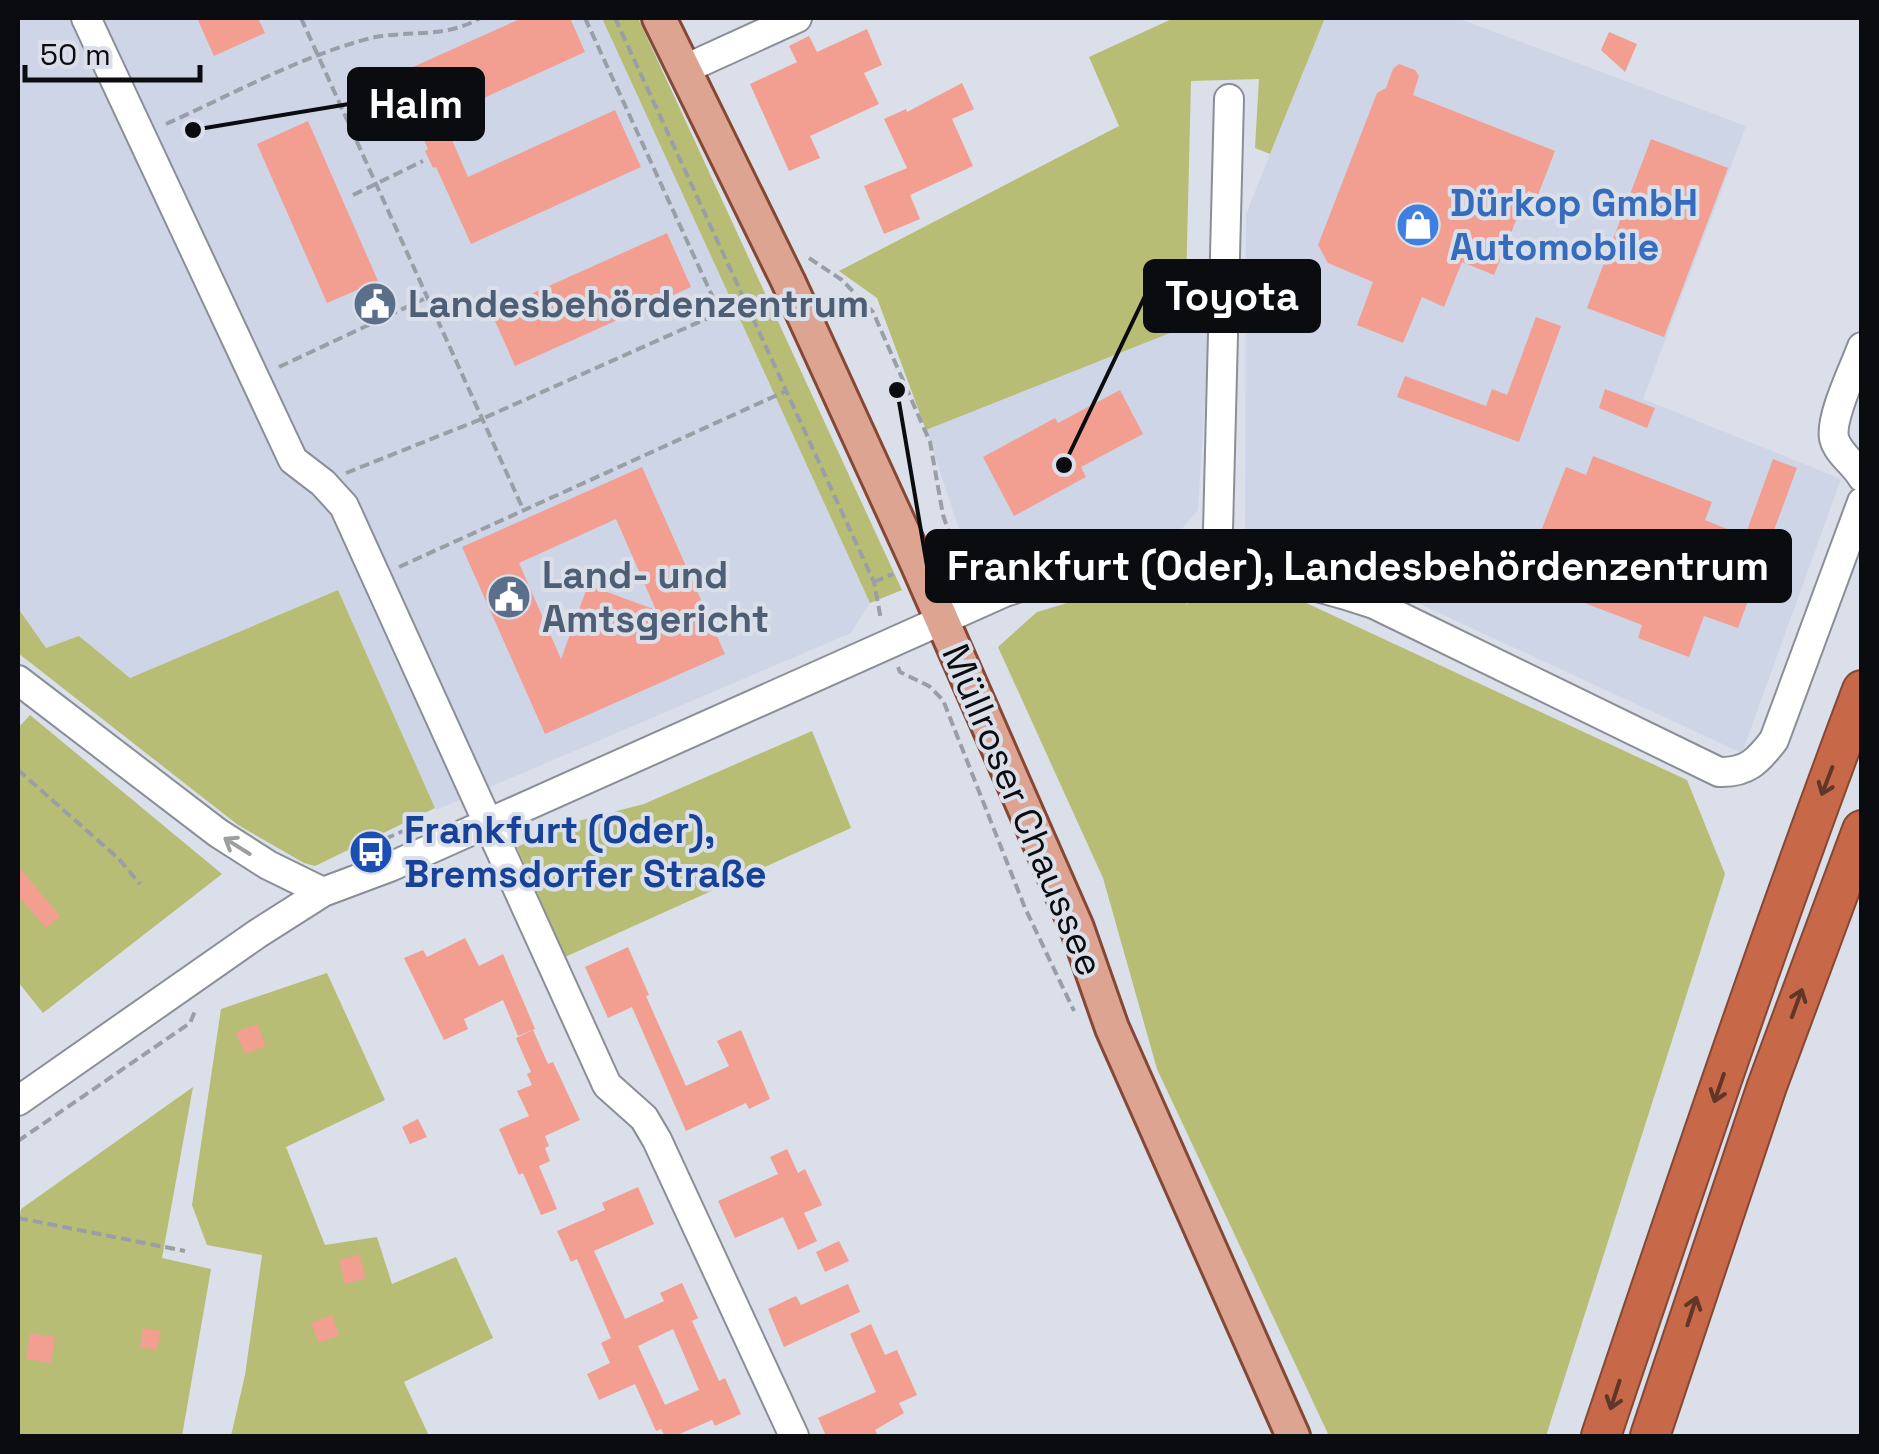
<svg xmlns="http://www.w3.org/2000/svg" width="1879" height="1454" font-family="'Space Grotesk',sans-serif">
  <rect width="100%" height="100%" fill="#dadfe9"/>
  <path fill="#ced5e6" d="M18 18H603L870 603 851 633 436 810 338 590 130 678 79 637 46 648 18 608Z
    M1325 18H1457L1746 126 1643 399 1841 479 1742 753 1376 584 1245 538 1246 214Z
    M1210 317 1198 510 1178 533 1012 552 981 561 964 544 926 430Z"/>
  <path fill="#b7bd74" d="M602 18H638L902 590 870 603Z
    M1174 18H1325L1270 154 1255 148 1259 79 1191 81 1185 327 926 430 877 298 839 271 1119 126 1089 57Z
    M338 590 435 808 315 866 304 863 238 825 18 653V608L46 648 79 636 130 678Z
    M1158 591 1188 604 1190 594 1302 601 1687 780 1725 874 1546 1436H1329L1157 1069 1103 878 998 647 1037 612 1101 593Z
    M30 715 222 874 43 1013 18 982V728Z
    M812 731 851 828 565 957 517 847 559 826 644 804Z
    M327 973 385 1100 286 1147 325 1245 377 1237 392 1284 456 1257 493 1338 404 1382 429 1436H231L245 1375 262 1255 207 1245 192 1205 221 1009Z
    M193 1087 162 1258 211 1269 182 1436H18V1229L21 1209Z"/>
  <path fill="#f29f91" fill-rule="evenodd" d="M197 18H258L265 33 214 56Z
    M522 18H570L585 52 442 117 468 177 615 110 641 167 471 244 436 167 433 168 425 151 428 149 395 75Z
    M867 29 882 65 864 73 879 104 810 136 820 158 789 171 750 84 797 62 789 46 809 36 817 52Z
    M1609 32 1637 44 1625 72 1601 50Z
    M1399 64 1415 70 1419 76 1413 95 1555 151 1538 195 1528 191 1494 275 1462 262 1444 307 1422 297 1403 343 1357 325 1373 282 1328 263 1318 245 1377 93 1386 88 1393 69Z
    M962 83 974 109 952 119 973 166 910 195 920 219 884 234 864 186 907 168 884 119 906 109 907 112Z
    M308 121 378 281 327 303 257 144Z
    M1651 139 1728 168 1664 337 1587 308Z
    M667 233 691 287 515 366 491 312Z
    M1536 317 1561 326 1519 442 1397 397 1405 376 1486 406 1492 389 1507 395Z
    M1605 389 1655 408 1647 428 1599 408Z
    M1120 390 1143 434 1081 467 1086 477 1014 516 983 457 1055 418 1058 423Z
    M1593 456 1712 502 1705 520 1745 536 1773 459 1797 468 1738 628 1704 616 1689 657 1638 638 1642 625 1522 579 1566 467 1586 475Z
    M642 467 725 654 545 734 462 547ZM616 519 656 610 588 585 561 659 519 563Z
    M18 866 60 916 46 928 18 896Z
    M465 938 479 966 503 954 535 1029 518 1036 503 1000 464 1019 468 1029 444 1040 404 958 423 950 427 957Z
    M628 947 649 995 646 996 686 1086 729 1066 717 1041 741 1030 770 1099 749 1109 746 1103 686 1131 632 1007 608 1018 585 967Z
    M257 1024 266 1046 245 1054 236 1032Z
    M533 1030 548 1064 553 1062 580 1120 545 1136 549 1146 545 1148 550 1161 539 1166 557 1209 541 1215 523 1173 519 1175 499 1129 529 1116 517 1091 532 1085 527 1074 531 1072 516 1038Z
    M418 1119 427 1137 410 1144 402 1127Z
    M787 1149 798 1173 805 1169 822 1205 804 1213 817 1241 798 1250 783 1217 735 1238 718 1201 778 1174 770 1157Z
    M638 1187 654 1224 594 1251 625 1319 664 1301 660 1293 682 1283 698 1318 692 1321 719 1381 725 1378 741 1414 715 1426 712 1420 675 1436H665L661 1429 656 1431 635 1384 599 1400 587 1374 610 1363 601 1343 611 1338 577 1259 571 1262 557 1231 605 1210 602 1203ZM673 1329 699 1390 665 1405 638 1346Z
    M839 1241 849 1261 825 1272 816 1252Z
    M359 1254 366 1278 345 1284 339 1260Z
    M848 1284 860 1312 784 1347 768 1309 796 1296 801 1305Z
    M332 1315 339 1335 319 1343 311 1323Z
    M871 1324 885 1355 897 1350 917 1395 899 1403 904 1413 875 1430 878 1436H826L818 1418 876 1392 850 1334Z
    M143 1328 161 1331 157 1350 140 1347Z
    M30 1333 55 1337 51 1363 26 1359Z"/>
  <g fill="none" stroke-linecap="round" stroke-linejoin="round">
    <defs>
      <path id="minor" d="M86 18 293 460 323 483 344 506 607 1085 644 1118 657 1140 794 1436
        M685 69 797 18
        M1862 347C1854 369 1830 417 1834 438 1838 454 1854 463 1862 477
        M1217 569 1229 99
        M18 680 218 833 268 865 323 892
        M18 1101 257 934 323 892 390 867 1005 592C1024 586 1044 577 1064 574 1167 554 1276 571 1374 604L1719 772C1747 773 1758 761 1774 740L1862 502"/>
      <path id="major" d="M659 18 788 281 917 563 1077 928 1112 1028 1293 1436"/>
      <path id="highway" d="M1601 1436C1685 1186 1769 937 1862 690
        M1650 1436 1767 1086 1862 830"/>
    </defs>
    <use href="#minor" stroke="#8a8e97" stroke-width="32"/>
    <use href="#major" stroke="#854834" stroke-width="38"/>
    <use href="#highway" stroke="#854834" stroke-width="42"/>
    <path stroke="#9a9ea6" stroke-width="4" stroke-dasharray="10 5" stroke-linecap="butt" d="M301 18 523 509
      M585 18 720 313
      M615 18 874 582 881 620
      M166 124C231 95 297 58 367 39 405 29 443 40 480 18
      M353 195 423 161
      M809 258 842 280 873 312 930 442 943 515 954 548
      M279 367 428 297
      M346 473 484 418 746 301
      M943 553 954 548 963 564 980 574
      M399 567 786 391
      M874 582 893 574
      M898 667 900 672 929 686 943 700 1025 908 1074 1011
      M18 770 119 859 140 884
      M371 845 403 831
      M18 1141 190 1023 195 1011
      M18 1218 185 1251"/>
    <use href="#minor" stroke="#fff" stroke-width="28"/>
    <use href="#major" stroke="#dda591" stroke-width="32"/>
    <use href="#highway" stroke="#c76948" stroke-width="38"/>
  </g>
  <defs><path id="oneway-shaft" d="M-6 0H5M1.5-3L5.5 0L1.5 3" fill="none" stroke-width="1.6" stroke-linecap="round" stroke-linejoin="round" transform="scale(2.5)"/></defs>
  <g stroke="#603629">
    <use href="#oneway-shaft" transform="translate(1827 781) rotate(111)"/>
    <use href="#oneway-shaft" transform="translate(1797 1003) rotate(-70)"/>
    <use href="#oneway-shaft" transform="translate(1719 1088) rotate(109)"/>
    <use href="#oneway-shaft" transform="translate(1692 1311) rotate(-72)"/>
    <use href="#oneway-shaft" transform="translate(1615 1395) rotate(108)"/>
  </g>
  <use stroke="#9d9e9f" href="#oneway-shaft" transform="translate(237 846) rotate(-148)"/>
  <defs>
    <symbol id="shop-disc" viewBox="-11 -11 22 22"><circle r="9.5" fill="#3f7fe0" stroke="#dadfe9"/><path d="M-5-2.5h2.3a2.7 3.5 0 0 1 5.4 0H5L5.5 6h-11ZM-1.5-2.5h3a1.5 2.3 0 0 0-3 0Z" fill="#fff"/></symbol>
    <symbol id="civic-disc" viewBox="-11 -11 22 22"><circle r="9.5" fill="#5c6f8a" stroke="#dadfe9"/><path d="M-.6-6.5H3V-4.5H.6V-3L4-1V1h2V6H-6V1h2V-1L-.6-3ZM-1.2 2.5V6h2.4V2.5Z" fill="#fff"/></symbol>
    <symbol id="bus-disc" viewBox="-11 -11 22 22"><circle r="9.5" fill="#1a4fb4" stroke="#dadfe9"/><path d="M-5-6H5V4H4V6H2V4H-2V6H-4V4H-5ZM-3.5-4V0h7V-4ZM-3.5 1.2v1.5H-2V1.2ZM2 1.2v1.5H3.5V1.2Z" fill="#fff"/></symbol>
  </defs>
  <g fill-rule="evenodd">
    <use href="#shop-disc" x="1393" y="200" width="50" height="50"/>
    <use href="#civic-disc" x="350" y="279" width="50" height="50"/>
    <use href="#civic-disc" x="484" y="572" width="50" height="50"/>
    <use href="#bus-disc" x="346" y="827" width="50" height="50"/>
  </g>
  <g text-anchor="middle" dominant-baseline="central" stroke-width="8" stroke-linejoin="round" paint-order="stroke">
    <g font-size="38" font-weight="bold" fill="#366cbe" stroke="#dadfe9" text-anchor="start">
      <text x="1450" y="203">Dürkop GmbH<tspan x="1450" dy="44">Automobile</tspan></text>
    </g>
    <g font-size="38" font-weight="bold" fill="#4e5e75" stroke="#dadfe9" text-anchor="start">
      <text x="408" y="304">Landesbehördenzentrum</text>
      <text x="542" y="575">Land- und<tspan x="542" dy="44">Amtsgericht</tspan></text>
    </g>
    <g font-size="38" fill="#0b0c0f" stroke="#dadfe9">
      <text transform="translate(1023 810) rotate(67)">Müllroser Chaussee</text>
    </g>
    <g font-size="38" font-weight="bold" fill="#164399" stroke="#dadfe9" text-anchor="start">
      <text x="404" y="830">Frankfurt (Oder),<tspan x="404" dy="44">Bremsdorfer Straße</tspan></text>
    </g>
  </g>
  <path fill="none" stroke="#0b0c0f" stroke-width="4" d="M193 130L349 104M1064 465L1145 296M897 390L927 566"/>
  <g fill="#0b0c0f" stroke="#dadfe9" stroke-width="4">
    <circle cx="193" cy="130" r="10"/>
    <circle cx="1064" cy="465" r="10"/>
    <circle cx="897" cy="390" r="10"/>
  </g>
  <g fill="#0b0c0f" stroke="#0b0c0f" stroke-width="4">
    <rect x="349" y="69" width="134" height="70" rx="10"/>
    <rect x="1145" y="261" width="174" height="70" rx="10"/>
    <rect x="927" y="531" width="863" height="70" rx="10"/>
  </g>
  <g font-size="40" text-anchor="middle" font-weight="bold" fill="#fff">
    <text x="416" y="118">Halm</text>
    <text x="1232" y="310">Toyota</text>
    <text x="1358" y="580">Frankfurt (Oder), Landesbehördenzentrum</text>
  </g>
  <rect width="1879" height="1454" fill="none" stroke="#0b0c0f" stroke-width="40"/>
  <path d="M25 65v15h175v-15" fill="none" stroke="#0b0c0f" stroke-width="5"/>
  <text x="40" y="65" font-size="30" fill="#0b0c0f" stroke="#dadfe9" stroke-width="8" paint-order="stroke">50 m</text>
</svg>
